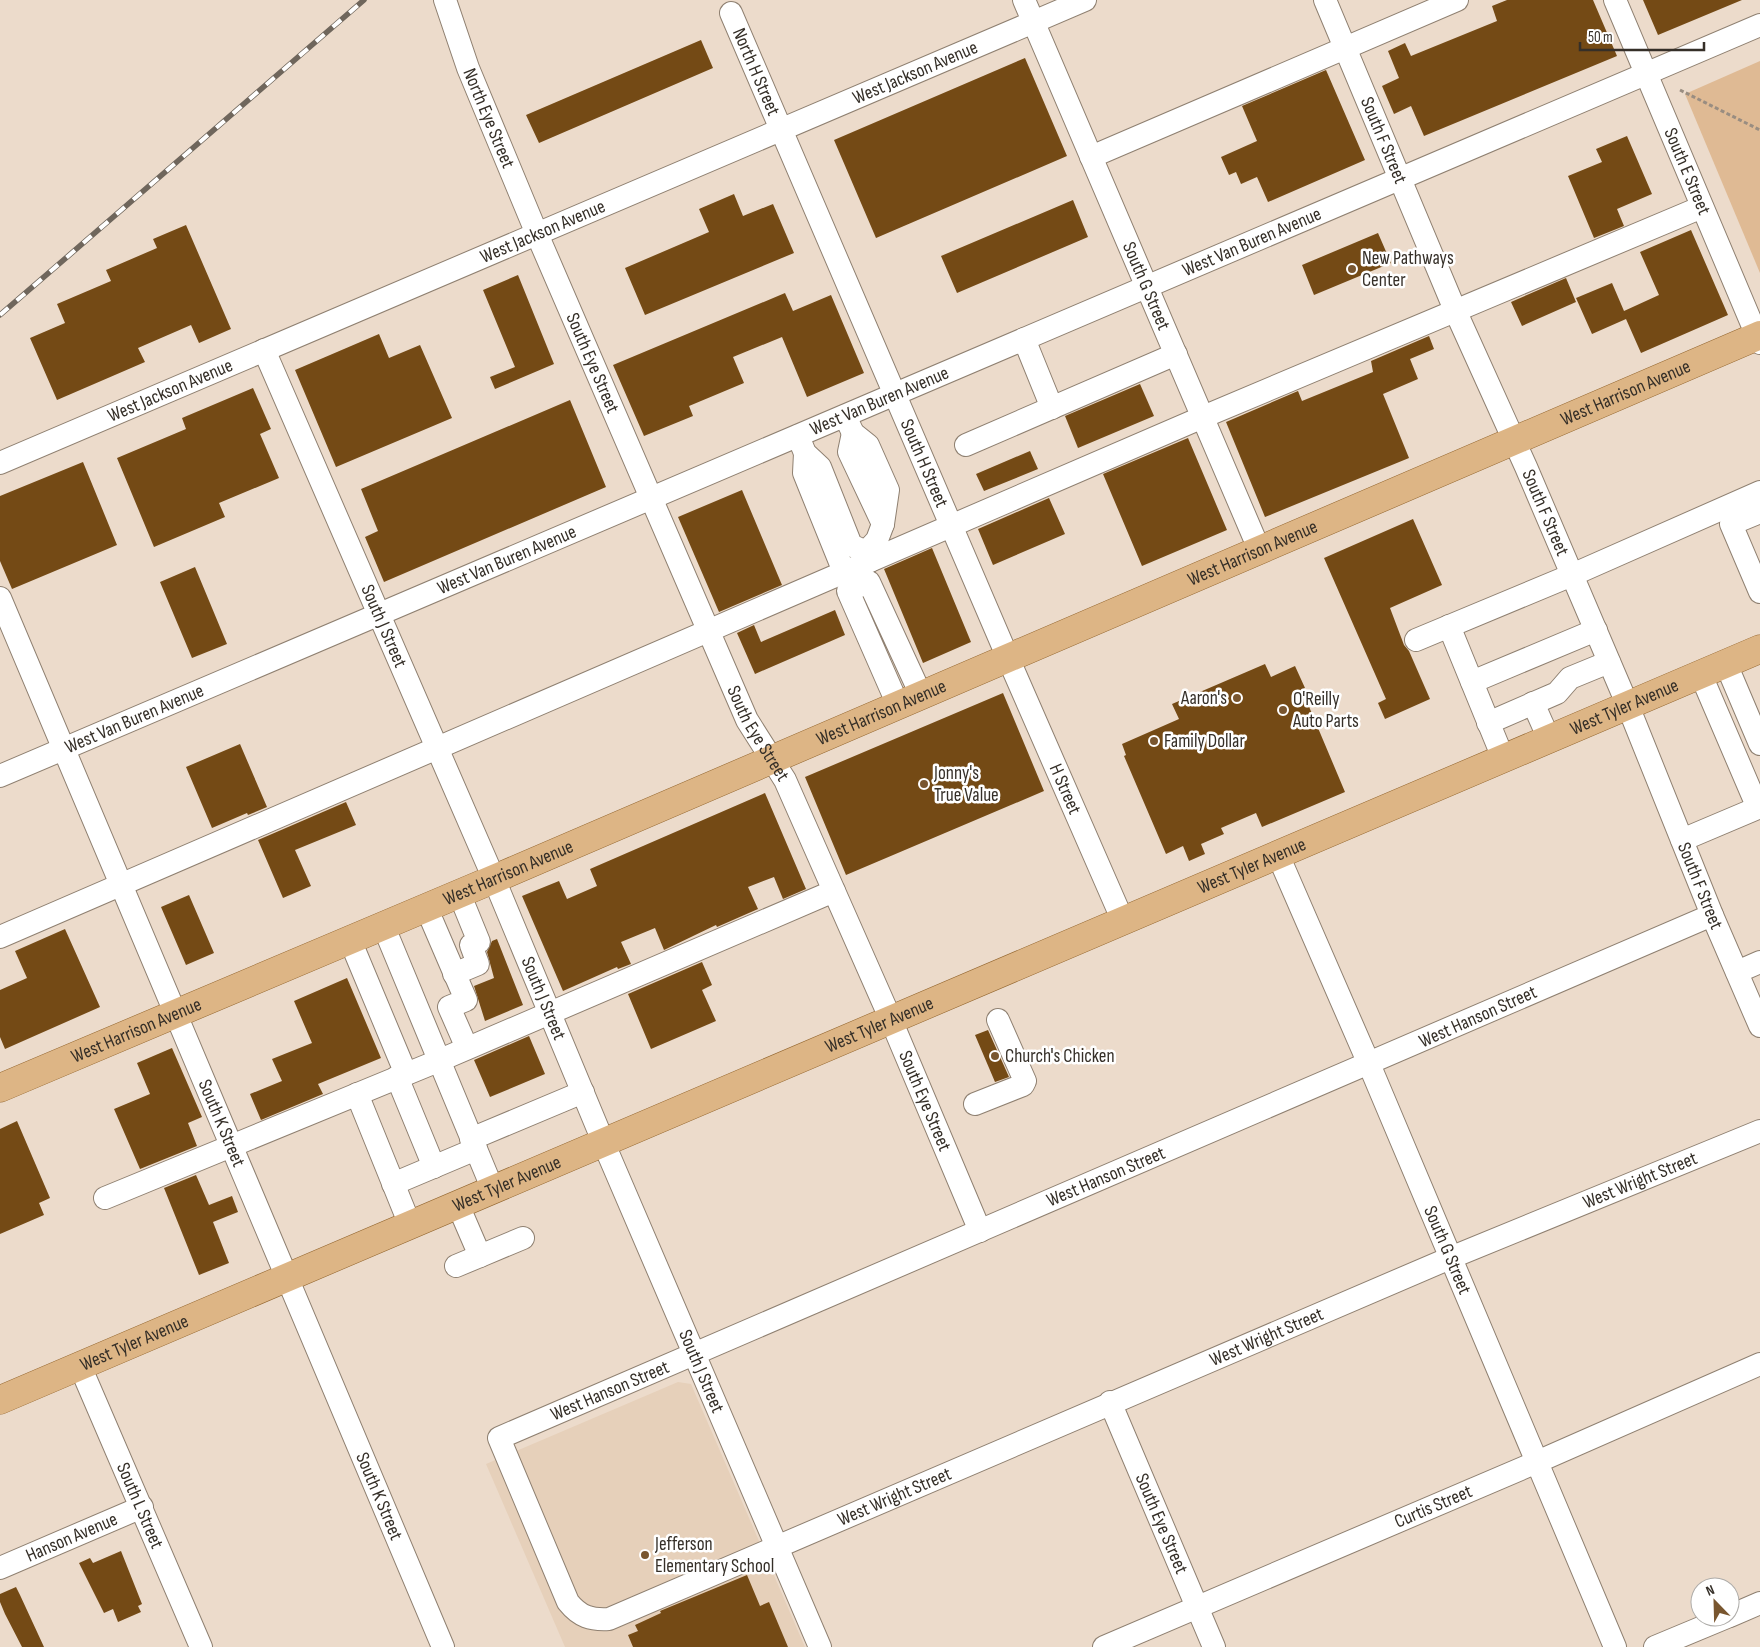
<svg xmlns="http://www.w3.org/2000/svg" width="1760" height="1647" font-family="'Sofia Sans Condensed',sans-serif">
  <rect width="100%" height="100%" fill="#ecdbcb"/>
  <path fill="#e6d0ba" d="M678 1382 691 1384 805 1647H565L486 1464Z"/>
  <path fill="#dfba94" d="M1760 61V273L1685 94Z"/>
  <path fill="#744a15" d="M1507 0H1593L1617 56 1424 136 1411 106 1394 114 1382 86 1399 78 1388 51 1405 43 1411 56 1497 21 1492 6Z
    M1643 0H1742L1658 35Z
    M701 40 713 68 539 143 526 115Z
    M1025 58 1067 156 876 238 834 140Z
    M1326 70 1365 160 1268 202 1257 177 1241 184 1236 172 1229 175 1221 157 1257 141 1242 106Z
    M1627 136 1652 194 1617 209 1624 226 1594 238 1568 176 1602 162 1596 149Z
    M734 194 743 216 773 204 794 253 645 315 625 268 709 232 699 209Z
    M1073 200 1088 237 957 293 941 256Z
    M186 225 231 329 199 343 191 325 138 348 145 362 57 400 30 338 65 323 57 304 111 281 106 270 157 248 153 239Z
    M1691 230 1728 315 1641 353 1626 319 1592 334 1576 298 1612 283 1624 311 1659 295 1640 252Z
    M1378 233 1391 263 1314 295 1302 265Z
    M518 275 554 364 495 389 490 377 515 367 483 290Z
    M1566 278 1576 302 1522 326 1511 302Z
    M785 293 793 311 831 295 864 373 807 397 782 337 733 357 744 383 689 406 693 416 644 436 613 365Z
    M379 334 389 358 420 345 452 418 336 467 295 370Z
    M1429 336 1434 349 1410 359 1418 379 1383 394 1409 458 1265 517 1226 422 1298 391 1302 401 1373 372 1371 361Z
    M1140 384 1154 416 1078 448 1065 416Z
    M253 388 271 429 260 434 279 478 219 503 225 517 154 547 117 458 186 429 182 418Z
    M570 400 606 487 384 582 365 537 378 531 361 489Z
    M1188 438 1227 530 1142 566 1103 474Z
    M1030 451 1038 469 984 491 976 474Z
    M83 462 117 545 12 589 0 561V496Z
    M742 490 782 585 719 612 678 517Z
    M1049 498 1065 534 993 565 978 529Z
    M1413 519 1442 585 1390 608 1404 645 1409 651 1430 699 1385 719 1378 703 1386 699 1324 558Z
    M932 548 971 642 923 663 884 569Z
    M195 567 227 644 192 658 160 582Z
    M835 610 845 635 755 674 737 633 754 625 761 642Z
    M1265 664 1271 677 1295 666 1305 688 1302 690 1345 792 1262 827 1256 813 1221 828 1224 834 1201 844 1205 854 1189 861 1183 846 1166 854 1124 756 1126 755 1122 744 1179 719 1172 704Z
    M1003 693 1044 791 846 875 805 777Z
    M240 744 267 807 248 815 247 813 212 828 186 767Z
    M765 793 806 889 783 899 774 877 748 887 758 909 717 927 716 925 664 950 655 928 621 942 631 964 618 969 617 967 563 991 522 896 559 881 567 899 597 886 590 869Z
    M346 802 356 825 295 850 311 886 283 898 258 840Z
    M189 895 214 953 186 965 161 907Z
    M65 929 100 1007 5 1049 0 1037V990L27 978 15 951Z
    M497 939 523 1005 485 1021 474 986 494 978 487 952 492 941Z
    M702 962 712 985 702 990 716 1021 651 1049 628 994Z
    M347 978 381 1058 318 1084 323 1094 261 1120 250 1094 282 1081 272 1059 312 1043 294 1001Z
    M988 1030 1009 1077 995 1082 975 1035Z
    M529 1036 545 1074 490 1097 474 1060Z
    M172 1048 202 1117 188 1123 197 1146 140 1169 114 1109 150 1094 137 1063Z
    M17 1121 50 1198 39 1203 44 1215 0 1234V1129Z
    M196 1175 209 1205 232 1196 238 1212 213 1222 229 1263 199 1275 164 1188Z
    M121 1551 142 1604 138 1606 141 1612 118 1622 113 1609 104 1613 79 1563 90 1558 93 1563Z
    M747 1575 760 1606 769 1602 788 1647H633L628 1635 638 1631 635 1625 661 1613 660 1611Z
    M16 1587 20 1595 44 1647H22L5 1614 0 1602V1594Z"/>
  <g fill="none" stroke-linecap="round" stroke-linejoin="round">
    <defs>
      <g id="minor">
        <path id="s1" d="M445 0 468 68 537 234 747 720 785 780 891 1020 980 1231"/>
        <path id="s2" d="M1024 0 1259 549"/>
        <path id="s3" d="M1325 0 1455 310 1526 467 1628 706 1712 915 1760 1026"/>
        <path id="s4" d="M1615 0 1760 343"/>
        <path id="s5" d="M731 13 1008 658 1123 921"/>
        <path d="M1091 157 1457 0"/>
        <path d="M1024 339 1052 408"/>
        <path id="s6" d="M264 350 494 879 610 1158 820 1647"/>
        <path d="M845 416 853 433 868 445 888 490 883 524 877 540 866 552"/>
        <path d="M853 433 849 452 883 524"/>
        <path d="M798 436 805 453 820 467 851 545 866 552 870 561"/>
        <path d="M966 445 1176 354"/>
        <path d="M805 453 804 473 844 572"/>
        <path id="s7" d="M0 463 1085 0"/>
        <path d="M1760 512 1731 524 1760 592"/>
        <path id="s8" d="M0 598 443 1647"/>
        <path d="M1449 626 1503 758"/>
        <path d="M1416 640 1572 575 1760 492"/>
        <path d="M1726 664 1760 744"/>
        <path d="M1701 675 1758 808"/>
        <path d="M1472 682 1596 630"/>
        <path d="M1533 703 1549 739"/>
        <path d="M898 705 848 591 869 582 921 695"/>
        <path d="M1488 723 1557 693 1570 678 1609 662"/>
        <path id="s9" d="M0 776 1760 25"/>
        <path d="M1682 840 1760 807"/>
        <path id="s10" d="M1278 855 1369 1064 1615 1647"/>
        <path d="M426 907 466 1000 449 1007 467 1048"/>
        <path id="s11" d="M1712 915 499 1438 568 1602C580 1617 591 1620 609 1619L1450 1258 1760 1131"/>
        <path d="M383 925 493 1190"/>
        <path d="M0 937 1203 417 1702 207"/>
        <path d="M350 940 406 1074"/>
        <path d="M1737 972 1760 962"/>
        <path d="M454 974 478 964 471 945 479 942 459 893"/>
        <path d="M397 1077 434 1167"/>
        <path d="M357 1094 410 1225"/>
        <path d="M975 1104 1023 1085 1025 1081 998 1020"/>
        <path d="M471 1139 583 1092"/>
        <path d="M393 1184 476 1149"/>
        <path d="M105 1198 438 1061 834 891"/>
        <path d="M458 1205 480 1256 523 1238"/>
        <path d="M456 1266 480 1256"/>
        <path id="s12" d="M80 1366 201 1647"/>
        <path id="s13" d="M1110 1402 1214 1647"/>
        <path id="s14" d="M0 1568 142 1507"/>
        <path d="M1730 1616 1760 1603"/>
        <path id="s15" d="M1104 1647 1537 1462 1760 1364"/>
        <path d="M1655 1647 1727 1617"/>
      </g>
      <g id="major">
        <path id="s16" d="M0 1088 494 879 1760 335"/>
        <path id="s17" d="M0 1400 1760 649"/>
      </g>
    </defs>
    <use href="#minor" stroke="#8f8071" stroke-width="24"/>
    <use href="#major" stroke="#93662f" stroke-width="29"/>
    <path stroke="#998d81" stroke-width="3" stroke-dasharray="4 2.5" stroke-linecap="butt" d="M1680 90 1760 130"/>
    <use href="#minor" stroke="#fff" stroke-width="22"/>
    <use href="#major" stroke="#ddb585" stroke-width="28"/>
    <defs>
      <path id="rail" d="M0 315 364 0"/>
    </defs>
    <use href="#rail" stroke="#6f665c" stroke-width="5.5"/>
    <use href="#rail" stroke="#fff" stroke-width="4" stroke-dasharray="11" stroke-linecap="butt"/>
  </g>
  <g fill="#79562f" stroke="#fff" stroke-width="2">
    <circle cx="1352" cy="269" r="5"/>
    <circle cx="1237" cy="698" r="5"/>
    <circle cx="1283" cy="710" r="5"/>
    <circle cx="1154" cy="741" r="5"/>
    <circle cx="924" cy="784" r="5"/>
    <circle cx="995" cy="1056" r="5"/>
    <circle cx="645" cy="1555" r="5"/>
  </g>
  <g text-anchor="middle" dominant-baseline="central" stroke-width="5" stroke-linejoin="round" paint-order="stroke">
    <g font-size="19" fill="#352f28" stroke="#fff">
      <text stroke="none"><textPath href="#s5" startOffset="64">North H Street</textPath></text>
      <text stroke="none"><textPath href="#s7" startOffset="995">West Jackson Avenue</textPath></text>
      <text stroke="none"><textPath href="#s1" startOffset="126">North Eye Street</textPath></text>
      <text stroke="none"><textPath href="#s3" startOffset="152">South F Street</textPath></text>
      <text stroke="none"><textPath href="#s4" startOffset="186">South E Street</textPath></text>
      <text stroke="none"><textPath href="#s7" startOffset="590">West Jackson Avenue</textPath></text>
      <text stroke="none"><textPath href="#s9" startOffset="1361">West Van Buren Avenue</textPath></text>
      <text stroke="none"><textPath href="#s2" startOffset="311">South G Street</textPath></text>
      <text stroke="none"><textPath href="#s1" startOffset="392">South Eye Street</textPath></text>
      <text stroke="none"><textPath href="#s7" startOffset="185">West Jackson Avenue</textPath></text>
      <text stroke="none"><textPath href="#s16" startOffset="1768">West Harrison Avenue</textPath></text>
      <text stroke="none"><textPath href="#s9" startOffset="956">West Van Buren Avenue</textPath></text>
      <text stroke="none"><textPath href="#s5" startOffset="490">South H Street</textPath></text>
      <text stroke="none"><textPath href="#s3" startOffset="558">South F Street</textPath></text>
      <text stroke="none"><textPath href="#s16" startOffset="1362">West Harrison Avenue</textPath></text>
      <text stroke="none"><textPath href="#s9" startOffset="551">West Van Buren Avenue</textPath></text>
      <text stroke="none"><textPath href="#s6" startOffset="301">South J Street</textPath></text>
      <text stroke="none"><textPath href="#s17" startOffset="1766">West Tyler Avenue</textPath></text>
      <text stroke="none"><textPath href="#s16" startOffset="958">West Harrison Avenue</textPath></text>
      <text stroke="none"><textPath href="#s9" startOffset="146">West Van Buren Avenue</textPath></text>
      <text stroke="none"><textPath href="#s1" startOffset="798">South Eye Street</textPath></text>
      <text stroke="none"><textPath href="#s5" startOffset="845">H Street</textPath></text>
      <text stroke="none"><textPath href="#s17" startOffset="1361">West Tyler Avenue</textPath></text>
      <text stroke="none"><textPath href="#s16" startOffset="552">West Harrison Avenue</textPath></text>
      <text stroke="none"><textPath href="#s3" startOffset="962">South F Street</textPath></text>
      <text stroke="none"><textPath href="#s6" startOffset="706">South J Street</textPath></text>
      <text transform="translate(1478 1017) rotate(-24)">West Hanson Street</text>
      <text stroke="none"><textPath href="#s17" startOffset="956">West Tyler Avenue</textPath></text>
      <text stroke="none"><textPath href="#s16" startOffset="148">West Harrison Avenue</textPath></text>
      <text stroke="none"><textPath href="#s1" startOffset="1202">South Eye Street</textPath></text>
      <text stroke="none"><textPath href="#s8" startOffset="570">South K Street</textPath></text>
      <text transform="translate(1106 1177) rotate(-23)">West Hanson Street</text>
      <text stroke="none"><textPath href="#s11" startOffset="2666">West Wright Street</textPath></text>
      <text stroke="none"><textPath href="#s17" startOffset="551">West Tyler Avenue</textPath></text>
      <text stroke="none"><textPath href="#s10" startOffset="430">South G Street</textPath></text>
      <text stroke="none"><textPath href="#s11" startOffset="2261">West Wright Street</textPath></text>
      <text stroke="none"><textPath href="#s17" startOffset="146">West Tyler Avenue</textPath></text>
      <text stroke="none"><textPath href="#s6" startOffset="1111">South J Street</textPath></text>
      <text transform="translate(610 1391) rotate(-23)">West Hanson Street</text>
      <text stroke="none"><textPath href="#s11" startOffset="1856">West Wright Street</textPath></text>
      <text stroke="none"><textPath href="#s8" startOffset="975">South K Street</textPath></text>
      <text stroke="none"><textPath href="#s12" startOffset="152">South L Street</textPath></text>
      <text stroke="none"><textPath href="#s15" startOffset="358">Curtis Street</textPath></text>
      <text stroke="none"><textPath href="#s13" startOffset="132">South Eye Street</textPath></text>
      <text stroke="none"><textPath href="#s14" startOffset="78">Hanson Avenue</textPath></text>
    </g>
    <g font-size="19" fill="#352f28" stroke="#fff" text-anchor="start">
      <text x="1362" y="258">New Pathways<tspan x="1362" dy="22">Center</tspan></text>
      <text x="1227" y="698" text-anchor="end">Aaron's</text>
      <text x="1293" y="699">O'Reilly<tspan x="1293" dy="22">Auto Parts</tspan></text>
      <text x="1164" y="741">Family Dollar</text>
      <text x="934" y="773">Jonny's<tspan x="934" dy="22">True Value</tspan></text>
      <text x="1005" y="1056">Church's Chicken</text>
      <text x="655" y="1544">Jefferson<tspan x="655" dy="22">Elementary School</tspan></text>
    </g>
  </g>
  <g transform="translate(1715 1602) rotate(337)"><circle r="24" fill="#ffffff" stroke="#aeaca9"/>
  <path d="M0-4L9 19L0 12L-9 19Z" fill="#79562f"/>
  <text y="-8" font-size="14" font-weight="bold" text-anchor="middle" fill="#352f28">N</text>
  </g>
  <path d="M1580 42v8h124v-8" fill="none" stroke="#352f28" stroke-width="2.5"/>
  <text x="1588" y="42" font-size="15" fill="#352f28" stroke="#ffffff" stroke-width="4" paint-order="stroke">50 m</text>
</svg>
